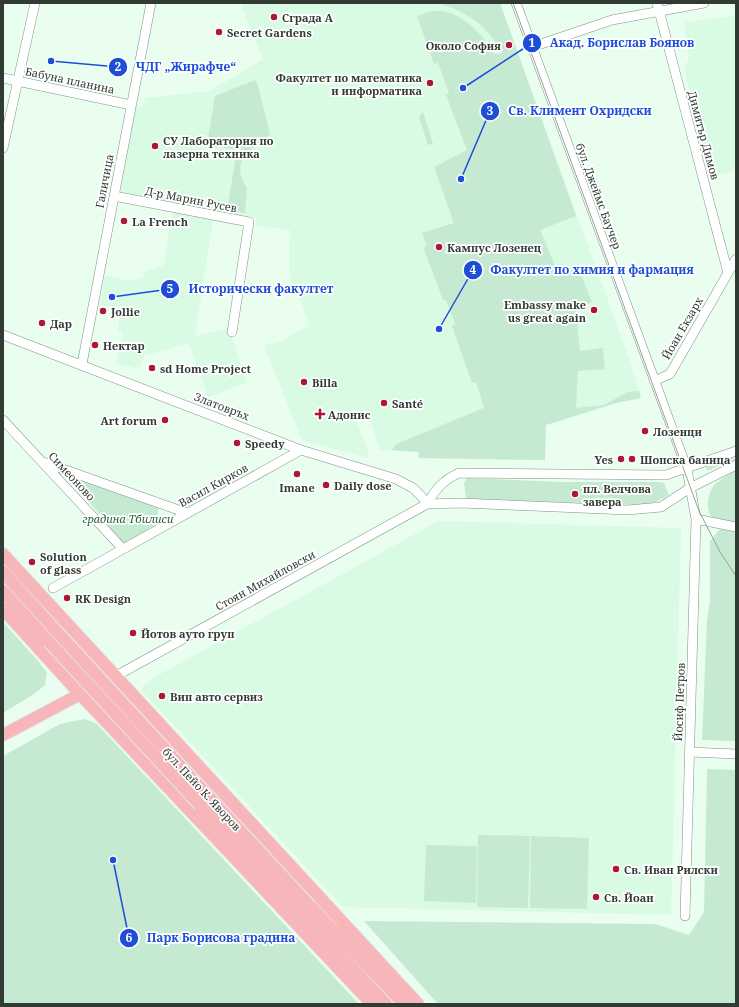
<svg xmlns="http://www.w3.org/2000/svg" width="739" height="1007" font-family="'Noto Serif',serif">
  <rect width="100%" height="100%" fill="#e9feef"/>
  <path fill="#d9fae3" d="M240 3H500L628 356 641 398 613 404 546 425 545 460 418 458 419 452 380 450 368 414 356 420 368 451V458L302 440 264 345 277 343 309 326 295 283 292 284 289 265 290 230 256 226V218L120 192 136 107 144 105 145 98 210 91 263 59Z
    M736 16V170L711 177 684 68 689 58 684 22Z
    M172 212 213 220 195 336 229 328 247 383 208 397 189 343 144 356 139 369 116 363 123 333 118 331 121 309 100 305 105 276 130 281 143 278 144 272 164 265Z
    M439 521 681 528 671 915 343 907 142 691V687L155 677Z"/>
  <path fill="#c6ead1" d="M438 3H500L576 216 540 230 558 273 578 268 592 302 576 309 580 351 603 348 605 369 578 371 576 408 604 405 628 392 639 391 641 398 616 403 546 425 545 460 418 458 419 452 392 450 396 444 484 408 476 382 472 383 452 326 455 324 446 300H443L423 247 427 246 422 233 454 223 434 167 467 150 446 95 449 93 438 63 434 64 417 16C423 14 429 11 435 11 461 9 483 35 494 54L502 53C488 26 468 12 438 3Z
    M255 80 258 85 270 135C250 148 229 162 247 188L245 213 227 210 237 150 207 145 215 96Z
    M423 112 433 144 428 145 419 117Z
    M733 456 734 460 707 471 706 467Z
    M736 470V523C730 522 720 521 714 519 704 513 708 491 715 484 721 479 729 475 736 470Z
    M75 477 158 506V523L124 544 72 481Z
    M467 478 563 482H661L664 483 669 495 656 502 640 505 466 499 464 483Z
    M720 529 736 532V741L702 740 707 621 710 601V541Z
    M3 622 39 662 47 673 45 685 34 694 3 713Z
    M84 719 96 723 109 737 359 1004H3V756L60 724Z
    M707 769 736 770V1004H438L364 921 655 924 689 935 704 912Z
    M478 835 530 836 528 908 477 907Z
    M531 836 589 838 587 909 530 908Z
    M426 845 477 846 476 903 424 901Z"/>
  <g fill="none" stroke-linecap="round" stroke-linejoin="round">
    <defs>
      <path id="minor" d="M516 3 687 469 696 519 685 916
        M657 3 728 273
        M532 47 612 20 704 3
        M3 78 131 105
        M3 148 35 3
        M114 196 249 222 232 332
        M3 335 301 450 396 479 413 488 422 497 427 504
        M82 364 151 3
        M654 381 670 374 736 259
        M3 420 123 549
        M43 462 187 513
        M427 504C435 490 443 480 459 473L666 475 736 451
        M696 519 736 527
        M53 588 301 450
        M116 676 427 504 460 503 628 510 661 507 690 488 736 465
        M690 752 736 754"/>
      <path id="major" d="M3 554 418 1004
        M3 572 58 633
        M3 591 49 642
        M3 609 80 694 372 1004
        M3 735 86 691
        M209 797 309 905 404 1004
        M200 805 386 1004"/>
    </defs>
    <use href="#minor" stroke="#7d9484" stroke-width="10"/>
    <use href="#major" stroke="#e6e7e7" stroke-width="14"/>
    <use href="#minor" stroke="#fff" stroke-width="9"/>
    <use href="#major" stroke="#f7b6b9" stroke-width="12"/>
    <path stroke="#93a397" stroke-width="1" d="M513 3 699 511 720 552 736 576"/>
    <defs>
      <path id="major-bridge" d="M58 633 209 797
        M49 642 200 805"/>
    </defs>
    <use href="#major-bridge" stroke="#e6e7e7" stroke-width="14" stroke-linecap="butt"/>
    <use href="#major-bridge" stroke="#f7b6b9" stroke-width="12"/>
  </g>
  <g fill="#ac1738" stroke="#fff" stroke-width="1.5">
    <circle cx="274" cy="17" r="4"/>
    <circle cx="219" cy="32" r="4"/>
    <circle cx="509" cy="45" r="4"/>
    <circle cx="430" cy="83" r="4"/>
    <circle cx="155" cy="146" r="4"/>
    <circle cx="124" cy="221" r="4"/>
    <circle cx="439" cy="247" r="4"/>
    <circle cx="594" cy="310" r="4"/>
    <circle cx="103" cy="311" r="4"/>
    <circle cx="42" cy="323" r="4"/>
    <circle cx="95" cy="345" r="4"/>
    <circle cx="152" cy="368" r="4"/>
    <circle cx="304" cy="382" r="4"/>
    <circle cx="384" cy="403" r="4"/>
    <path d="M318 408h4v4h4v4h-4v4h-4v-4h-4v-4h4z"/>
    <circle cx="165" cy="420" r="4"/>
    <circle cx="645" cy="431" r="4"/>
    <circle cx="237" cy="443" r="4"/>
    <circle cx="621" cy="459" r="4"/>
    <circle cx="632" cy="459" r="4"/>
    <circle cx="297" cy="474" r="4"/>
    <circle cx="326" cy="485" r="4"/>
    <circle cx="575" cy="494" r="4"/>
    <circle cx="32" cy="562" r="4"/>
    <circle cx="67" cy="598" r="4"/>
    <circle cx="133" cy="633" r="4"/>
    <circle cx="162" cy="696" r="4"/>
    <circle cx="616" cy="869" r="4"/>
    <circle cx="596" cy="897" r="4"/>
  </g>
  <g text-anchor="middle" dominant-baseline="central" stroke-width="3.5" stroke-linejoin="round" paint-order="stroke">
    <g font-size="11" font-weight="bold" fill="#313b34" stroke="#fff" text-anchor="start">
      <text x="282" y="17">Сграда А</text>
      <text x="227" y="32">Secret Gardens</text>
      <text x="501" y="45" text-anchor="end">Около София</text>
      <text x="422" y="77" text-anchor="end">Факултет по математика<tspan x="422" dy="13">и информатика</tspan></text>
      <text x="163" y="140">СУ Лаборатория по<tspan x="163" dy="13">лазерна техника</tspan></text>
      <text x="132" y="221">La French</text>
      <text x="447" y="247">Кампус Лозенец</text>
      <text x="586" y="304" text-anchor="end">Embassy make<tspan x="586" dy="13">us great again</tspan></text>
      <text x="111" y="311">Jollie</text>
      <text x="50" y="323">Дар</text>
      <text x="103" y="345">Нектар</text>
      <text x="160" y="368">sd Home Project</text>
      <text x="312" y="382">Billa</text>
      <text x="392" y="403">Santé</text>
      <text x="328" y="414">Адонис</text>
      <text x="157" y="420" text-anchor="end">Art forum</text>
      <text x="653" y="431">Лозенци</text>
      <text x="245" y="443">Speedy</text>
      <text x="613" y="459" text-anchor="end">Yes</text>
      <text x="640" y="459">Шопска баница</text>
      <text x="334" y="485">Daily dose</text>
      <text x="297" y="487" text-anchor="middle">Imane</text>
      <text x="583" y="488">пл. Велчова<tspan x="583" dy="13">завера</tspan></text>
      <text x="40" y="556">Solution<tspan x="40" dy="13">of glass</tspan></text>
      <text x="75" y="598">RK Design</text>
      <text x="141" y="633">Йотов ауто груп</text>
      <text x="170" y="696">Вип авто сервиз</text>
      <text x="624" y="869">Св. Иван Рилски</text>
      <text x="604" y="897">Св. Йоан</text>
    </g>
    <g font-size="11" fill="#313b34" stroke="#fff">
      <text transform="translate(70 80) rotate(12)">Бабуна планина</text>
      <text transform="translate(704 135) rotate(75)">Димитър Димов</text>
      <text transform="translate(104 181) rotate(-79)">Галичица</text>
      <text transform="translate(599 196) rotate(70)">бул. Джеймс Баучер</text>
      <text transform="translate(191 199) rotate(11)">Д-р Марин Русев</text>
      <text transform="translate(682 328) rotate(-60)">Йоан Екзарх</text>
      <text transform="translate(222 406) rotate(21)">Златовръх</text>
      <text transform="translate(72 476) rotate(47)">Симеоново</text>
      <text transform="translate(213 485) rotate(-29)">Васил Кирков</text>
      <text transform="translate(265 580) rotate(-29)">Стоян Михайловски</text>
      <text transform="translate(679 702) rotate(-88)">Йосиф Петров</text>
      <text transform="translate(202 789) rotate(47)">бул. Пейо К. Яворов</text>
    </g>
    <g font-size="11" font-style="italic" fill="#24613d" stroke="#fff">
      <text x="128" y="518">градина Тбилиси</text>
    </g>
  </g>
  <path fill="none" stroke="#1d4ed8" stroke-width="1.5" d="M463 88L532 43M51 61L118 67M461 179L490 111M439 329L473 270M112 297L170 289M113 860L129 938"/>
  <g fill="#1d4ed8" stroke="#fff" stroke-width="1.5">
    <circle cx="463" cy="88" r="4"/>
    <circle cx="51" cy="61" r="4"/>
    <circle cx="461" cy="179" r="4"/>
    <circle cx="439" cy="329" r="4"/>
    <circle cx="112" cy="297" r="4"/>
    <circle cx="113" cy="860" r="4"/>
    <circle cx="532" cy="43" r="10"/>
    <circle cx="118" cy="67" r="10"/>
    <circle cx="490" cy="111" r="10"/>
    <circle cx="473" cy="270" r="10"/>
    <circle cx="170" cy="289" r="10"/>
    <circle cx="129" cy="938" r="10"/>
  </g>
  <g font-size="12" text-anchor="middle" font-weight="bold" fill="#fff">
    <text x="532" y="47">1</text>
    <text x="118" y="71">2</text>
    <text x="490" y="115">3</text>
    <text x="473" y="274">4</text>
    <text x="170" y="293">5</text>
    <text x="129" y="942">6</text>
  </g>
  <g font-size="12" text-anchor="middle" font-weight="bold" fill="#1d4ed8" stroke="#fff" stroke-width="3.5" stroke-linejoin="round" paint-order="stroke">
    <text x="622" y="47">Акад. Борислав Боянов</text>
    <text x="186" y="71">ЧДГ „Жирафче“</text>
    <text x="580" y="115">Св. Климент Охридски</text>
    <text x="592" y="274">Факултет по химия и фармация</text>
    <text x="261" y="293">Исторически факултет</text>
    <text x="221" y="942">Парк Борисова градина</text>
  </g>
  <rect width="739" height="1007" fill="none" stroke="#313b34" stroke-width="8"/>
</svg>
